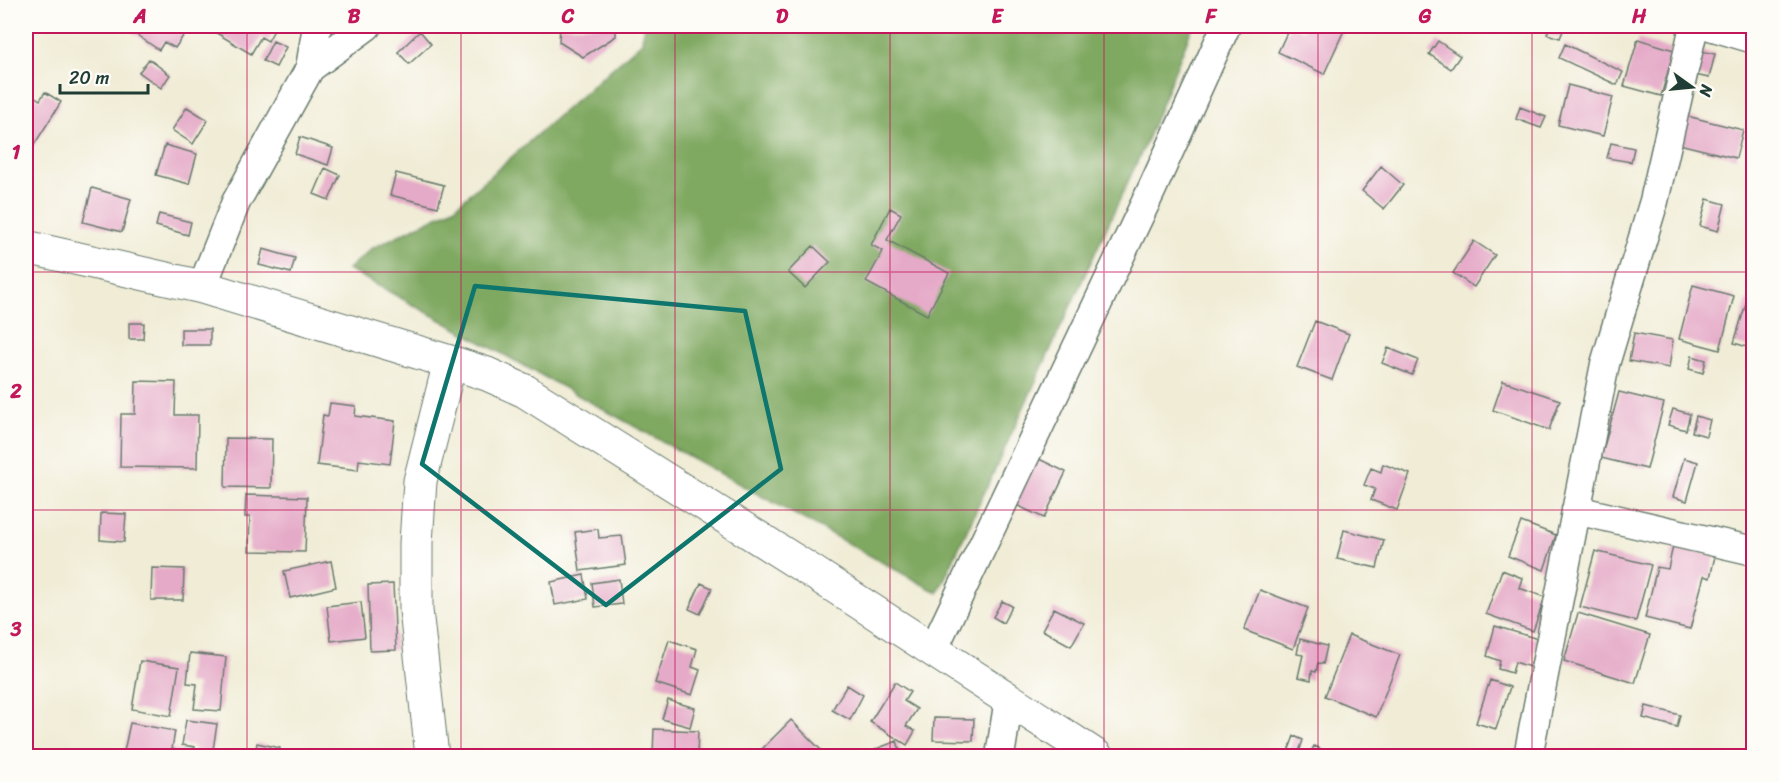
<svg xmlns="http://www.w3.org/2000/svg" width="1779" height="782" font-family="Sriracha,sans-serif">
  <rect width="100%" height="100%" fill="#fdfcf7"/>
  <filter id="ink" filterUnits="userSpaceOnUse"><feTurbulence type="fractalNoise" baseFrequency=".0167" numOctaves="2"/><feDisplacementMap in="SourceGraphic" scale="12" xChannelSelector="R" yChannelSelector="G"/><feConvolveMatrix kernelMatrix="1 2 1 2 8 2 1 2 1" color-interpolation-filters="sRGB"/></filter>
  <filter id="wash" filterUnits="userSpaceOnUse"><feTurbulence type="fractalNoise" baseFrequency=".008" numOctaves="4" result="noise"/><feDisplacementMap in="SourceGraphic" scale="24" xChannelSelector="R" yChannelSelector="G"/><feGaussianBlur stdDeviation="1.35" result="paint"/><feColorMatrix in="noise" values="0 0 0 0 0 0 0 0 0 0 0 0 0 0 0 0 0 1.4 0 .05"/><feComposite in="paint" operator="in"/></filter>
  <g filter="url(#wash)">
    <rect width="100%" height="100%" fill="#f0ecd6"/>
    <path fill="#7fa860" stroke="#4f724a" stroke-width="1.5" d="M644 26H1193L1144 147 938 593 348 269 371 249 454 208 642 42Z"/>
    <g id="blocks">
      <path fill="#e5aac8" d="M126 26H190L175 48 164 42 159 50 125 27Z
        M220 26H270L275 28 268 41 261 37 251 54 215 32Z
        M560 26H616V36L583 57 559 42Z
        M1290 26 1303 31 1305 26H1346L1324 74 1278 52Z
        M1550 26H1565L1560 38 1547 34Z
        M420 31 431 44 409 64 398 52Z
        M1638 39 1674 50 1661 96 1624 86Z
        M273 41 286 47 276 67 263 61Z
        M1438 41 1460 56 1451 69 1429 54Z
        M1565 44 1623 72 1617 85 1559 58Z
        M1701 51 1715 54 1709 78 1695 75Z
        M149 59 170 75 161 88 139 72Z
        M1568 85 1613 97 1603 136 1558 125Z
        M28 92 40 100 45 92 61 102 26 158V96Z
        M187 107 208 120 193 144 172 130Z
        M1520 107 1546 117 1541 128 1516 119Z
        M1687 116 1743 130 1736 158 1679 144Z
        M300 137 333 148 328 165 295 154Z
        M1611 143 1634 148 1631 162 1607 158Z
        M165 145 197 154 189 184 156 175Z
        M1381 166 1403 185 1384 209 1362 191Z
        M325 168 340 175 329 200 314 194Z
        M396 173 444 185 438 207 390 195Z
        M92 188 131 199 122 232 83 222Z
        M1707 199 1725 204 1718 231 1700 226Z
        M890 208 901 214 887 240 949 273 927 315 866 282 883 251 871 245Z
        M159 214 191 222 188 235 156 226Z
        M1474 241 1495 255 1474 287 1453 273Z
        M813 246 830 262 805 288 788 272Z
        M263 249 295 258 291 273 259 265Z
        M1754 281V297L1748 295Z
        M1693 285 1734 296 1720 350 1679 339Z
        M1747 300 1754 302V349L1734 343Z
        M1315 321 1349 334 1332 380 1297 367Z
        M129 323H144L143 339H129Z
        M181 329H210V345H181Z
        M1634 333 1673 340 1669 368 1629 361Z
        M1388 348 1418 360 1412 375 1382 363Z
        M1692 356 1706 360 1703 373 1689 369Z
        M136 381 176 382 175 415H198L197 468 120 467 121 414H135Z
        M1503 381 1560 400 1549 430 1493 410Z
        M1619 392 1664 403 1647 469 1601 458Z
        M330 403 356 406 355 416 395 421 390 464 359 460 358 470 317 465 323 415 328 416Z
        M1673 409 1690 414 1686 430 1668 425Z
        M1696 416 1710 420 1706 436 1692 432Z
        M226 438 272 439 271 488 225 487Z
        M1037 458 1066 472 1044 518 1014 504Z
        M1684 458 1698 462 1687 501 1673 497Z
        M1383 464 1410 474 1397 510 1371 500 1375 489 1364 485 1371 468 1381 472Z
        M246 495 307 497 305 552 249 551 250 517H245Z
        M101 513 126 514 124 542 100 540Z
        M1521 522 1556 535 1544 570 1508 556Z
        M598 529 599 538 622 536 626 565 580 571 575 532Z
        M1344 530 1384 540 1377 568 1337 559Z
        M1673 546 1715 556 1710 578 1704 576 1690 629 1645 618 1657 567 1668 569Z
        M1595 551 1651 565 1636 621 1580 607Z
        M331 561 336 587 290 598 284 571Z
        M152 568 184 569 183 600H151Z
        M1502 570 1522 578 1519 588 1545 597 1533 631 1486 614Z
        M584 575 588 599 555 605 551 582Z
        M619 579 622 604 595 607 592 583Z
        M701 583 712 588 700 614 689 609Z
        M393 584 396 650 370 651 368 585Z
        M1260 590 1308 608 1293 649 1244 630Z
        M1002 601 1012 606 1003 623 993 617Z
        M361 602 365 637 331 641 327 606Z
        M1054 608 1084 623 1071 646 1042 630Z
        M1578 613 1650 635 1635 683 1564 661Z
        M1495 626 1538 639 1530 667 1515 662 1512 673 1498 669 1500 661 1487 656Z
        M1349 635 1400 655 1376 717 1325 696Z
        M1300 639 1327 646 1323 664 1318 663 1316 672 1312 671 1311 680 1298 677 1303 655 1297 654Z
        M669 640 697 649 692 667 700 670 692 695 655 683Z
        M190 653 226 657 221 711 194 709 197 684 187 683Z
        M140 661 179 667 171 716 132 709Z
        M1490 680 1510 687 1496 729 1476 723Z
        M895 682 910 692 904 701 917 709 906 726 915 731 907 745 870 722Z
        M847 685 863 695 850 720 832 710Z
        M668 700 695 708 690 727 662 719Z
        M1646 706 1680 715 1677 727 1643 718Z
        M934 718 974 719 973 741 933 740Z
        M186 720 217 724 212 756H194L195 747 182 745Z
        M791 720 827 756H765L760 751Z
        M130 723 175 731 172 749 183 751 182 756H123Z
        M654 729 698 731 697 756 653 755Z
        M1294 736 1303 740 1298 755 1288 752Z
        M897 741 902 756H878L876 749Z
        M257 743 280 748 278 756H239L240 751 255 754Z
        M1314 746 1332 754 1331 756H1309Z"/>
    </g>
  </g>
  <g filter="url(#ink)">
    <use href="#blocks" fill-opacity="0" stroke="#687a6d" stroke-width="1.5"/>
    <g fill="none" stroke-linecap="round" stroke-linejoin="round">
      <defs>
        <path id="minor" d="M1710 26 1754 39
          M310 68 367 26
          M202 287 236 202 310 68 317 26
          M1576 510 1754 551
          M933 650 1152 189 1226 26
          M1000 756 1009 699
          M1528 756 1605 364 1654 201 1694 26"/>
        <path id="tertiary" d="M26 247 202 287 450 362 487 374 525 391 811 571 1096 756
          M432 756 416 610V543L420 481 450 362"/>
      </defs>
      <use href="#minor" stroke="#687a6d" stroke-width="31"/>
      <use href="#tertiary" stroke="#687a6d" stroke-width="35"/>
      <use href="#minor" stroke="#fff" stroke-width="28"/>
      <use href="#tertiary" stroke="#fff" stroke-width="33"/>
    </g>
  </g>
  <path fill="none" stroke="#0f766e" stroke-width="4.5" stroke-linejoin="round" d="M475 286 745 311 781 469 606 605 422 464Z"/>
  <path fill="none" stroke="#c2185b" stroke-width="1.5" stroke-opacity="0.55" d="M247 26V756M461 26V756M675 26V756M890 26V756M1104 26V756M1318 26V756M1532 26V756M26 272H1754M26 510H1754"/>
  <rect width="1779" height="782" fill="none" stroke="#fdfcf7" stroke-width="66"/>
  <g transform="translate(1692 87) rotate(105)" stroke="#fdfcf7" stroke-width="4.5" paint-order="stroke">
  <path d="M0-4.5L10 22L0 15L-10 22Z" fill="#1f3d34"/>
  <text y="-9" font-size="16" font-weight="bold" text-anchor="middle" fill="#1f3d34">N</text>
  </g>
  <path d="M60 84v9h88v-9" fill="none" stroke="#1f3d34" stroke-width="3"/>
  <text x="69" y="84" font-size="18" fill="#1f3d34" stroke="#fdfcf7" stroke-width="4.5" paint-order="stroke">20 m</text>
  <rect x="33" y="33" width="1713" height="716" fill="none" stroke="#c2185b" stroke-width="2"/>
  <g font-size="20" text-anchor="middle" font-weight="bold" fill="#c2185b">
    <text x="140" y="23">A</text>
    <text x="354" y="23">B</text>
    <text x="568" y="23">C</text>
    <text x="782" y="23">D</text>
    <text x="997" y="23">E</text>
    <text x="1211" y="23">F</text>
    <text x="1425" y="23">G</text>
    <text x="1639" y="23">H</text>
    <text x="16" y="159">1</text>
    <text x="16" y="398">2</text>
    <text x="16" y="636">3</text>
  </g>
</svg>
